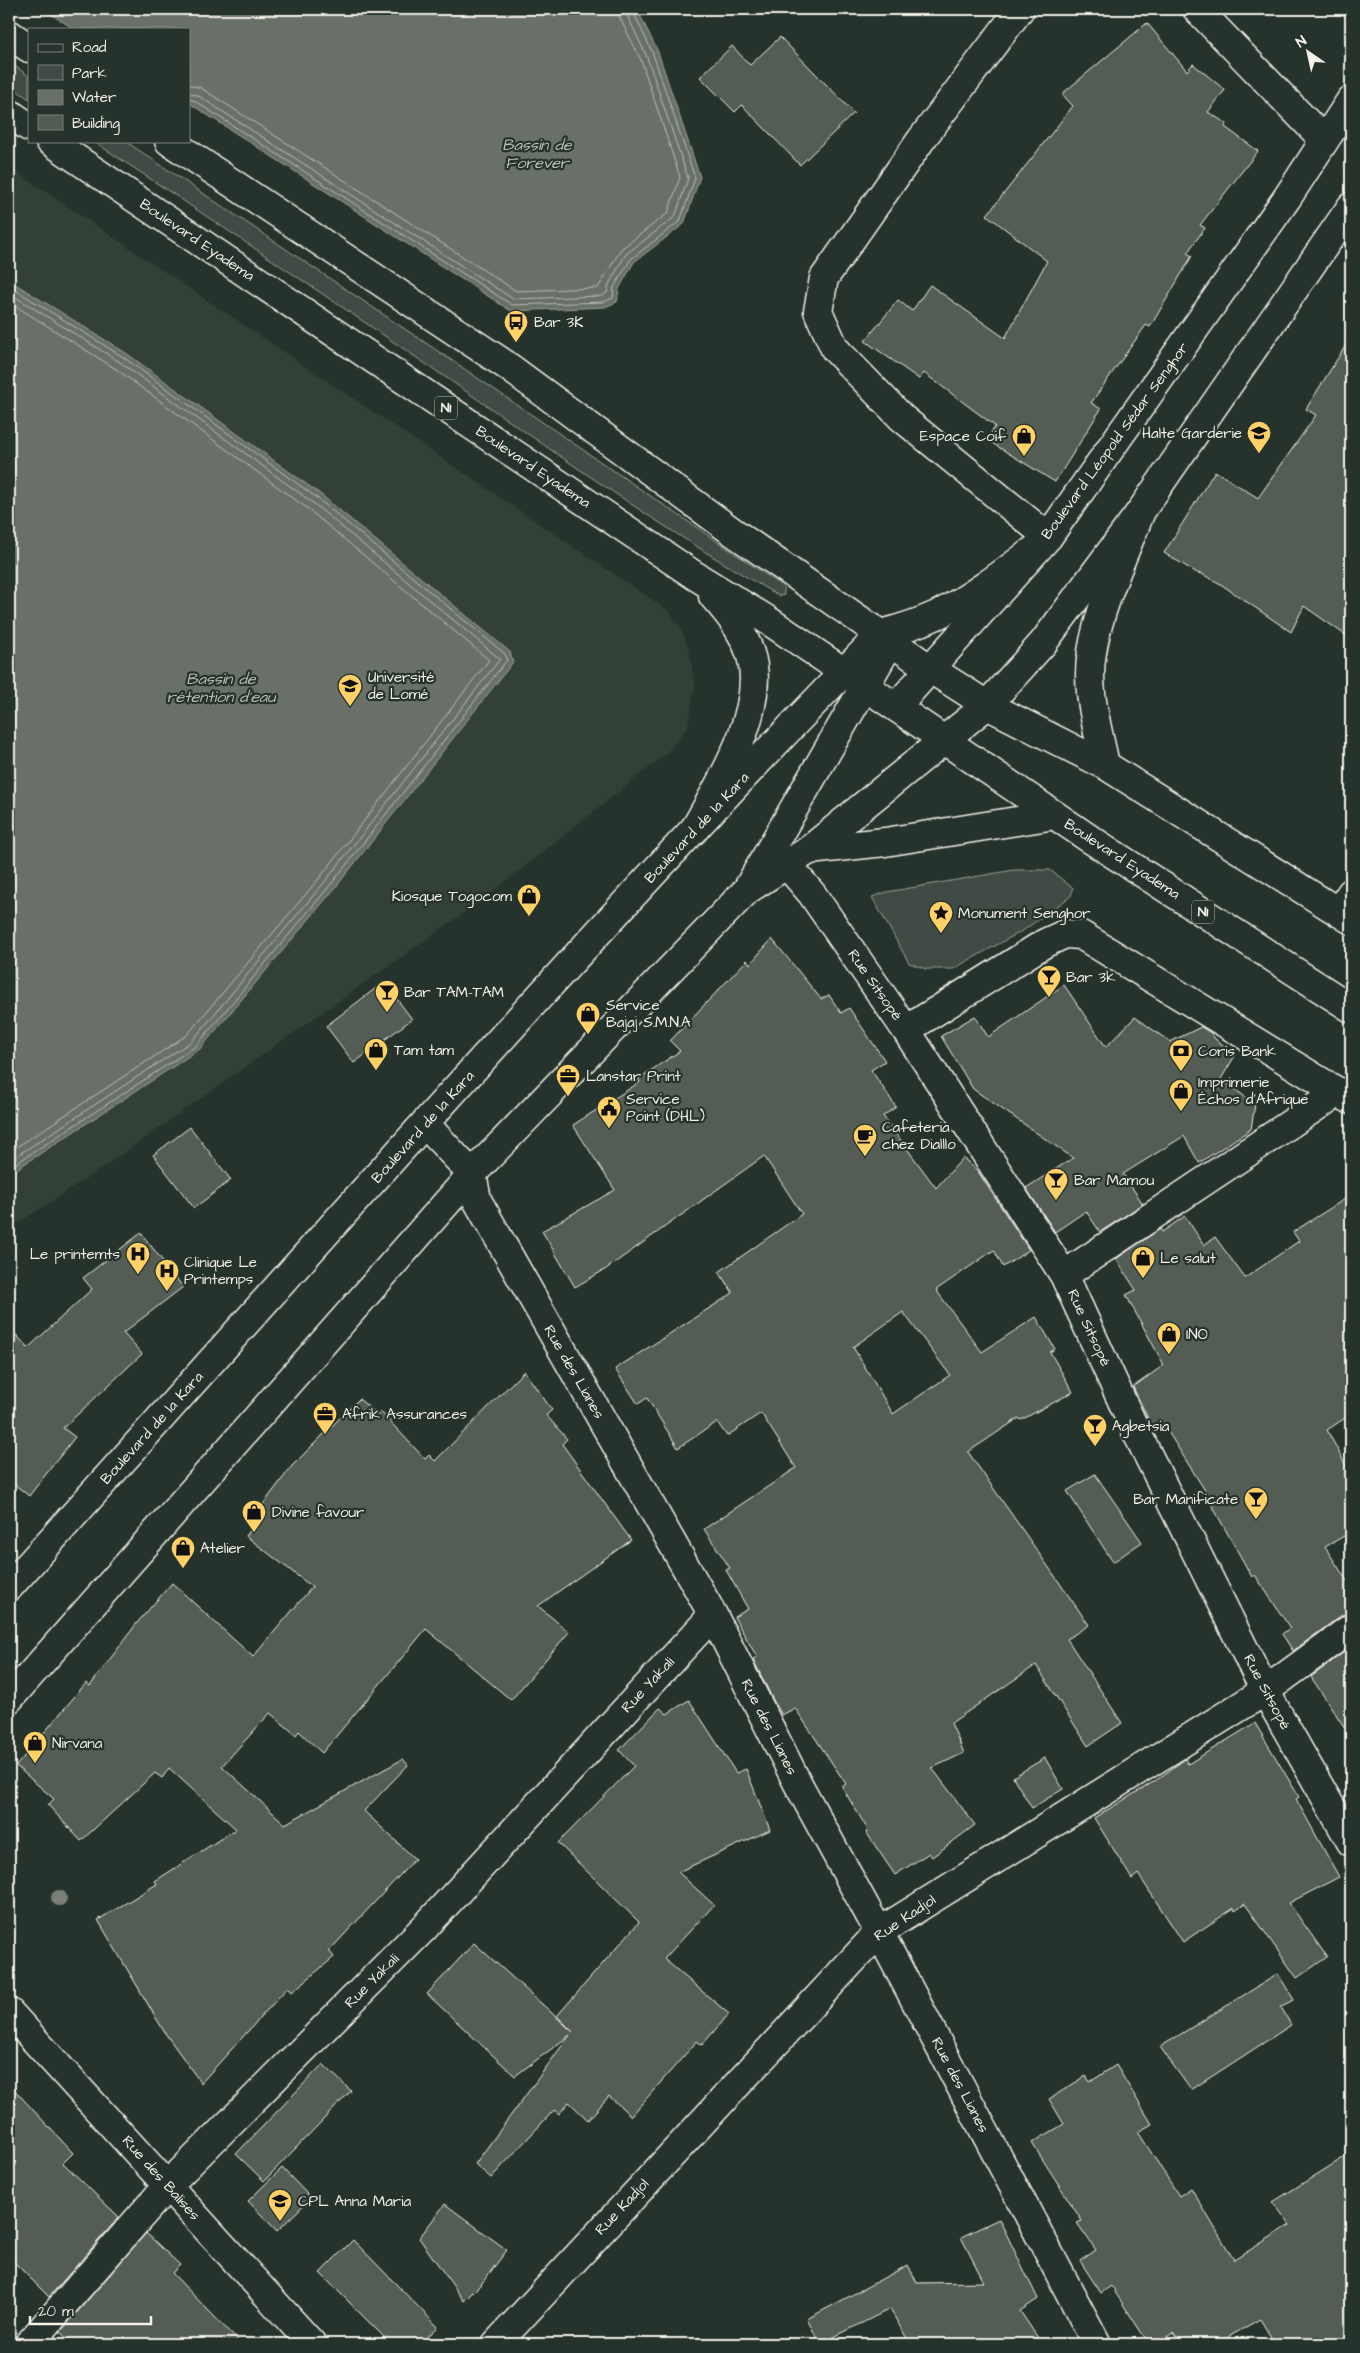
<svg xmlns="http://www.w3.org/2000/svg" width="1360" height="2353" font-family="'Architects Daughter',sans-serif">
  <rect width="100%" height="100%" fill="#26332d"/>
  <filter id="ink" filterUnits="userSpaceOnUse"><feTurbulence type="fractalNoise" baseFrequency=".02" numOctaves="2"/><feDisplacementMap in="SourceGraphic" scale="10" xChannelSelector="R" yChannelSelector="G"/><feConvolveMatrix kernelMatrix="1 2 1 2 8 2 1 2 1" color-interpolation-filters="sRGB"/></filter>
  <g filter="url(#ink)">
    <path fill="#333f39" d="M9 167 669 611 682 630 690 654 695 686 688 727 665 755 485 898 95 1173 9 1229Z"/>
    <path fill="#414b45" stroke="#9a9e96" d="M9 62 29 76V99L9 85Z
      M93 141H125L463 368 784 587V595L779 596C665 531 559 455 451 381 332 300 213 220 93 141Z
      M1014 870H1050L1073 888 1071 896 1024 930 953 969H926L909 963 872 897 887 892Z"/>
    <path fill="#676f68" stroke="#9fa39b" d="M43 9H637L658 52 700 177 684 224 634 262 619 289 617 302 605 307 511 311 189 103V29H74Z
      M9 280 126 353 320 494 510 652 513 662 336 887 200 1049 9 1174Z"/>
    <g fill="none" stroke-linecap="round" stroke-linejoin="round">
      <path stroke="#bcbdb5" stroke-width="1" d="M189 85 201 88 516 291 598 288 621 249 668 213 680 177 641 60 620 18 619 9
        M189 93 197 95 513 299 602 296 607 293 609 284 626 254 675 217 688 178 647 57 627 15 626 9
        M189 99 193 100 512 305 604 302 613 298 614 287 631 259 680 221 695 178 653 54 632 9
        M9 286 123 357 317 498 505 654 507 660 332 883 196 1046 9 1168
        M9 293 120 362 313 503 500 659 327 879 192 1041 9 1161
        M9 302 116 369 308 509 489 660 322 875 187 1035 9 1152"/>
    </g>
    <path fill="#525c55" stroke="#f4f1e8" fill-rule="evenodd" d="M1147 23 1187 71 1193 64 1225 90 1208 112 1227 124 1225 127 1258 151 1200 225 1205 228 1187 253 1192 256 1150 327 1146 325 1091 403 1101 409 1055 482 987 440 995 426 924 373 919 379 865 341 898 300 912 311 930 285 1005 338 1047 261 987 215 1073 106 1062 94Z
      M780 37 854 113 800 165 742 105 735 112 700 77 732 46 750 65Z
      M1351 337V639L1304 606 1291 632 1219 583 1200 573 1199 574 1164 553 1215 471 1258 498 1316 415 1306 409Z
      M772 939 821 999 829 995 841 1013 849 1008 885 1061 871 1070 896 1107 883 1116 936 1188 963 1158 977 1170 1029 1250 1003 1267 994 1250 936 1290 982 1352 1036 1317 1055 1349 1050 1352 1073 1392 1021 1420 1019 1418 968 1452 1089 1625 1067 1639 1122 1723 1088 1746 1036 1665 951 1723 964 1753 932 1768 975 1825 932 1857 929 1853 895 1875 866 1832 868 1830 842 1787 846 1784 795 1708 782 1715 773 1700 753 1659 757 1657 734 1617 748 1609 726 1570 730 1568 704 1529 796 1468 761 1413 727 1436 717 1422 678 1448 647 1398 638 1404 615 1369 733 1293 719 1272 802 1214 764 1156 606 1269 575 1287 542 1231 615 1190 573 1125 640 1082 638 1079 680 1051 670 1041 747 960 750 964ZM903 1312 950 1375 893 1414 853 1347Z
      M384 982 412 1019 354 1063 326 1026Z
      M1064 985 1106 1047 1135 1017 1170 1042 1201 1027 1211 1033 1215 1039 1236 1054 1221 1079 1255 1104 1251 1129 1199 1163 1184 1136 1123 1174 1143 1204 1100 1232 1086 1211 1055 1232 1026 1188 1073 1158 973 1089 941 1036 975 1016 988 1037Z
      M190 1127 231 1180 194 1208 153 1155Z
      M1351 1195V1414L1327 1430 1351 1475V1532L1325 1547 1351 1587V1613L1342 1615 1293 1651 1282 1634 1290 1628 1255 1575 1252 1577 1205 1493 1206 1492 1165 1427 1155 1433 1133 1387 1164 1365 1126 1295 1136 1290 1116 1259 1160 1229 1162 1232 1185 1216 1204 1245 1215 1237 1245 1278 1299 1241 1293 1232Z
      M141 1233 183 1287 123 1333 142 1354 63 1428 75 1437 29 1496 9 1480V1327L28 1348 92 1289 83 1278Z
      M524 1371 552 1410 546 1415 567 1439 562 1444 631 1540 538 1606 569 1632 511 1700 426 1629 322 1753 299 1731 296 1735 270 1713 222 1766 285 1824 403 1759 408 1765 364 1811 415 1859 329 1951 334 1957 292 1992 288 1987 201 2083 165 2033 98 1920 157 1884 155 1881 236 1829 169 1768 162 1778 155 1773 81 1841 48 1805 54 1799 16 1766 86 1683 90 1686 137 1623 172 1583 253 1657 312 1587 246 1536 265 1510 261 1507 292 1466 359 1399 378 1415 381 1412 425 1459 429 1455 435 1461Z
      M1095 1474 1142 1542 1113 1562 1067 1491Z
      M1351 1647V1737L1311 1677Z
      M689 1700 736 1773 746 1769 770 1830 678 1872 714 1905 664 1959 729 2014 702 2045 697 2041 631 2116 609 2096 588 2120 569 2102 559 2114 554 2110 491 2178 475 2164 570 2035 515 2076 427 1994 474 1943 573 2032 557 2016 639 1922 558 1843 634 1766 619 1750 660 1708 667 1714Z
      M1255 1723 1299 1797 1296 1799 1339 1877 1289 1903 1327 1957 1297 1978 1245 1904 1235 1911 1234 1908 1183 1942 1138 1874 1132 1879 1094 1818 1155 1781 1185 1759 1188 1764Z
      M1045 1758 1063 1789 1032 1808 1013 1777Z
      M1278 1974 1294 2000 1281 2007 1291 2025 1191 2090 1160 2047Z
      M323 2064 351 2091 264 2181 236 2154Z
      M1116 2065 1152 2124 1138 2132 1179 2196 1191 2188 1234 2260 1290 2225 1273 2202 1351 2153V2335L1337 2344H1275L1260 2319 1216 2344H1182L1174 2333 1156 2344H1149L1111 2286 1101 2293 1080 2261 1096 2250 1077 2223 1082 2221 1032 2143 1064 2124 1049 2099 1086 2076 1090 2082Z
      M9 2084 73 2153 63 2163 119 2217 49 2297 9 2257Z
      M282 2168 311 2198 277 2231 248 2201Z
      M445 2204 507 2250 482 2283 464 2301 419 2238Z
      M999 2219 1038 2299 1020 2311 1042 2344H910L890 2309 820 2344 807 2319 908 2265 917 2283 984 2282 961 2237Z
      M146 2233 180 2265 172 2273 241 2344H73L60 2332Z
      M353 2240 438 2327 420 2344H391L320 2273Z"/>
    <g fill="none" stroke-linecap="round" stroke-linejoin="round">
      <defs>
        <path id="minor" d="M1020 9 921 140 824 278 818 311 835 349 902 418 1048 537
          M1197 9 1324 140
          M772 847 812 894 906 1030 1064 1275 1133 1425 1265 1691 1351 1842
          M1339 911 1351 893
          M906 1030 1045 943 1065 934 1081 935 1351 1100
          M425 1124 472 1174 477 1200 713 1615 797 1782 879 1932 1097 2344
          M1064 1275 1338 1092
          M9 2012 312 2344
          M29 2344 168 2185 425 1927 713 1615
          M496 2344 879 1932 1265 1691 1351 1628"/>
        <path id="secondary" d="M896 707 1048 537 1287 198 1351 100
          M749 886 891 641
          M9 1587C297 1268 579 942 881 634
          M9 1699 472 1174 747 890 809 850 987 705 1043 643 1141 511 1351 207"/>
        <path id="trunk" d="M9 34 29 48
          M9 113 29 127
          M50 141 694 575 769 621 1087 837 1351 1008
          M169 141 506 365 733 532 929 668 987 705 1105 765 1351 920
          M881 634C900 629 920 623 939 614 974 596 1006 571 1038 547
          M1105 765C1098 729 1085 689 1092 652 1099 607 1124 554 1141 511
          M694 830C720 784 768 708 750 653 743 631 728 613 713 596
          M809 850 885 842 1055 815"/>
      </defs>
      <use href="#minor" stroke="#f4f1e8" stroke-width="31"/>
      <use href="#secondary" stroke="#f4f1e8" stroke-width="31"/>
      <use href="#trunk" stroke="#f4f1e8" stroke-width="31"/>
      <use href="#minor" stroke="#26332d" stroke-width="28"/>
      <use href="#secondary" stroke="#26332d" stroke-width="28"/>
      <use href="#trunk" stroke="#26332d" stroke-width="28"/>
    </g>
    <g fill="#7a8079">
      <circle cx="251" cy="1513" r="8"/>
      <circle cx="59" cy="1898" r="8"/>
    </g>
  </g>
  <defs>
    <symbol id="bus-pin" viewBox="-11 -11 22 30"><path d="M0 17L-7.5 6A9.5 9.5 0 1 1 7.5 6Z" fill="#ffd166" stroke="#26332d"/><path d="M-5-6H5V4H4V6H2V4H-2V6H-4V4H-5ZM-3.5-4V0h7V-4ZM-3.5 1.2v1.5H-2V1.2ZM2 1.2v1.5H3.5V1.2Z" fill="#111"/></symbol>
    <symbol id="school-pin" viewBox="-11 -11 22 30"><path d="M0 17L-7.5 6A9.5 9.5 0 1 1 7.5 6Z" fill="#ffd166" stroke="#26332d"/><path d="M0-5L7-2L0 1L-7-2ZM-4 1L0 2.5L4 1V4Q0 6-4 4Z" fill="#111"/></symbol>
    <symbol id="shop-pin" viewBox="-11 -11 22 30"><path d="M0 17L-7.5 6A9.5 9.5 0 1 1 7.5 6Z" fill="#ffd166" stroke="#26332d"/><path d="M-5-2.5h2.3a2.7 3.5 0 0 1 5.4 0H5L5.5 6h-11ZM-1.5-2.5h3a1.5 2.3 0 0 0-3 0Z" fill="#111"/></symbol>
    <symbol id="university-pin" viewBox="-11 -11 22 30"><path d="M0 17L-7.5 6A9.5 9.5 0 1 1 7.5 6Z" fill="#ffd166" stroke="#26332d"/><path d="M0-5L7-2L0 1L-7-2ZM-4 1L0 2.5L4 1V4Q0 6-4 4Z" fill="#111"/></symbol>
    <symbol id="sight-pin" viewBox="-11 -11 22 30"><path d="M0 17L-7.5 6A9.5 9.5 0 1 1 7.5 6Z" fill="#ffd166" stroke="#26332d"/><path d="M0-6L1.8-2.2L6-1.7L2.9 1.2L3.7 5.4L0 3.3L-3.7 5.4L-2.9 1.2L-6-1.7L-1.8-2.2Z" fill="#111"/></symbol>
    <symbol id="bar-pin" viewBox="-11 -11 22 30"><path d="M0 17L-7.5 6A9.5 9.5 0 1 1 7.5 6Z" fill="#ffd166" stroke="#26332d"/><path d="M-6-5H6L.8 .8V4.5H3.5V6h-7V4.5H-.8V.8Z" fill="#111"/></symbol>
    <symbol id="bank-pin" viewBox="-11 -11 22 30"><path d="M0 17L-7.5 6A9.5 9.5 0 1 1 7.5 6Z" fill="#ffd166" stroke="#26332d"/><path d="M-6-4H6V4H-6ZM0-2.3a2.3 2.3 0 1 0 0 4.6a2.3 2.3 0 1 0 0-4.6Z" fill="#111"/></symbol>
    <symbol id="office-pin" viewBox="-11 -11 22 30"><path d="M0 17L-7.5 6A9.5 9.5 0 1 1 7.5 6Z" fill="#ffd166" stroke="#26332d"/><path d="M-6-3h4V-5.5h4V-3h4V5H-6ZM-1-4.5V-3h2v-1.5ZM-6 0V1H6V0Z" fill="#111"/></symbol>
    <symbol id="civic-pin" viewBox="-11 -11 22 30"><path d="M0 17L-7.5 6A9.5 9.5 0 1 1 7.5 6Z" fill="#ffd166" stroke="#26332d"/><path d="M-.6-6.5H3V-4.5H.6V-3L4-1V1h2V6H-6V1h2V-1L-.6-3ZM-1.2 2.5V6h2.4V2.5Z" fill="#111"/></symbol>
    <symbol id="cafe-pin" viewBox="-11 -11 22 30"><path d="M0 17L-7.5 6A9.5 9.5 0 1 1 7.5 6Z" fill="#ffd166" stroke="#26332d"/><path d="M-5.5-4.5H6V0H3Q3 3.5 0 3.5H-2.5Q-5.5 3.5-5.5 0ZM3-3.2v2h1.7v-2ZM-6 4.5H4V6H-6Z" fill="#111"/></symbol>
    <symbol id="hospital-pin" viewBox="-11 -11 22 30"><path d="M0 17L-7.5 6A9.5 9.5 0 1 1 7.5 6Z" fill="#ffd166" stroke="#26332d"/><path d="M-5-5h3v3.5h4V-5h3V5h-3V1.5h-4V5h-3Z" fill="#111"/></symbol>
  </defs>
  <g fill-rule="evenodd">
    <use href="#bus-pin" x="502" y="308" width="28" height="38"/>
    <use href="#school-pin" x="1245" y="419" width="28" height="38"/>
    <use href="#shop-pin" x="1010" y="422" width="28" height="38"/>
    <use href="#university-pin" x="336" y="672" width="28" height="38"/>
    <use href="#shop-pin" x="515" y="882" width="28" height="38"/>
    <use href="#sight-pin" x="927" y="899" width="28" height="38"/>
    <use href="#bar-pin" x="1035" y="963" width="28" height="38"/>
    <use href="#bar-pin" x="373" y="978" width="28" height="38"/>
    <use href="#shop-pin" x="574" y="1000" width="28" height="38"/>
    <use href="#shop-pin" x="362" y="1036" width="28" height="38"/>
    <use href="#bank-pin" x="1167" y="1037" width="28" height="38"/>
    <use href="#office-pin" x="554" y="1062" width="28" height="38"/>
    <use href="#shop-pin" x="1167" y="1077" width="28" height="38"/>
    <use href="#civic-pin" x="595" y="1094" width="28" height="38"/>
    <use href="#cafe-pin" x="851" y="1122" width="28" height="38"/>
    <use href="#bar-pin" x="1042" y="1166" width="28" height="38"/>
    <use href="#hospital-pin" x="124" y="1240" width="28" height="38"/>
    <use href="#shop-pin" x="1129" y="1244" width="28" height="38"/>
    <use href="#hospital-pin" x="153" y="1257" width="28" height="38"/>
    <use href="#shop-pin" x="1155" y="1320" width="28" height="38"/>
    <use href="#office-pin" x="311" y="1400" width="28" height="38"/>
    <use href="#bar-pin" x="1081" y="1412" width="28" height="38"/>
    <use href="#bar-pin" x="1242" y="1485" width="28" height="38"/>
    <use href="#shop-pin" x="240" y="1498" width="28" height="38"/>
    <use href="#shop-pin" x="169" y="1534" width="28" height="38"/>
    <use href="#shop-pin" x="21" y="1729" width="28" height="38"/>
    <use href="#school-pin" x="266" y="2187" width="28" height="38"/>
  </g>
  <g text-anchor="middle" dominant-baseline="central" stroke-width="4.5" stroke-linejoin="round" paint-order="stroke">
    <g fill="#26332d" stroke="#b6b8b0" stroke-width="1">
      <rect x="435" y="396.5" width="22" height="23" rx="4"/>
      <rect x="1192" y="900.5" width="22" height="23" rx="4"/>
    </g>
    <g font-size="14" font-weight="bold" fill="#f4f1e8">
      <text x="446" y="408">N1</text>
      <text x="1203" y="912">N1</text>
    </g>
    <g font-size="15" fill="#f4f1e8" stroke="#26332d">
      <text transform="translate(197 240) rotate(34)">Boulevard Eyadema</text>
      <text transform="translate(1115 441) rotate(-54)">Boulevard Léopold Sédar Senghor</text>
      <text transform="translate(533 467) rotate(34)">Boulevard Eyadema</text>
      <text transform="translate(697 828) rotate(-47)">Boulevard de la Kara</text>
      <text transform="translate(1122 859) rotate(33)">Boulevard Eyadema</text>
      <text transform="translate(875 985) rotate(55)">Rue Sitsopé</text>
      <text transform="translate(423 1127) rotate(-48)">Boulevard de la Kara</text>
      <text transform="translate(1089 1328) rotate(65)">Rue Sitsopé</text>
      <text transform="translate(574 1372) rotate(60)">Rue des Lianes</text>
      <text transform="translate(152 1428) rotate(-48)">Boulevard de la Kara</text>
      <text transform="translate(648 1685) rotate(-47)">Rue Yakali</text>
      <text transform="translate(1267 1692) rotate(62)">Rue Sitsopé</text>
      <text transform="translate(769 1727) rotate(63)">Rue des Lianes</text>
      <text transform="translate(905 1918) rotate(-34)">Rue Kadjol</text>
      <text transform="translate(372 1981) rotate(-45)">Rue Yakali</text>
      <text transform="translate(960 2085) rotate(62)">Rue des Lianes</text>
      <text transform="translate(161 2178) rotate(48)">Rue des Balises</text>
      <text transform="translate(622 2207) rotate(-47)">Rue Kadjol</text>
    </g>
    <g font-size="15" fill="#f4f1e8" stroke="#26332d" text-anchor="start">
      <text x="534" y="322">Bar 3K</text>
      <text x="1242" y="433" text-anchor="end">Halte Garderie</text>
      <text x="1006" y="436" text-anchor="end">Espace Coif</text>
      <text x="368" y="677">Université<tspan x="368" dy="17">de Lomé</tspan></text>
      <text x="512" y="896" text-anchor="end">Kiosque Togocom</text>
      <text x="958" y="913">Monument Senghor</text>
      <text x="1066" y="977">Bar 3k</text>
      <text x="404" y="992">Bar TAM-TAM</text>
      <text x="606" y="1005">Service<tspan x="606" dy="17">Bajaj S.M.N.A</tspan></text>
      <text x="394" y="1050">Tam tam</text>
      <text x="1198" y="1051">Coris Bank</text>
      <text x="586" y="1076">Lanstar Print</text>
      <text x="1198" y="1082">Imprimerie<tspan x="1198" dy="17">Échos d'Afrique</tspan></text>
      <text x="626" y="1099">Service<tspan x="626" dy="17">Point (DHL)</tspan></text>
      <text x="882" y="1127">Cafeteria<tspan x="882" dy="17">chez Dialllo</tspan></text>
      <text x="1074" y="1180">Bar Mamou</text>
      <text x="120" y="1254" text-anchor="end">Le printemts</text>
      <text x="1160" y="1258">Le salut</text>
      <text x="184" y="1262">Clinique Le<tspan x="184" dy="17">Printemps</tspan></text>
      <text x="1186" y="1334">INO</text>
      <text x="342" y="1414">Afrik Assurances</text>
      <text x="1112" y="1426">Agbetsia</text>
      <text x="1238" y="1499" text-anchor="end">Bar Manificate</text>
      <text x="272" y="1512">Divine favour</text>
      <text x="200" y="1548">Atelier</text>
      <text x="52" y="1743">Nirvana</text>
      <text x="298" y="2201">CPL Anna Maria</text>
    </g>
    <g font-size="16" font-style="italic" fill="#bcbdb5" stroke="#26332d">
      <text x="537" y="145">Bassin de<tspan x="537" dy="18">Forever</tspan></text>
      <text x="221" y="679">Bassin de<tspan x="221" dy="18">rétention d'eau</tspan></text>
    </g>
  </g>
  <rect width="1360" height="2353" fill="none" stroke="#26332d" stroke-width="30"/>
  <rect x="15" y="15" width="1330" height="2323" fill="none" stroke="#f4f1e8" stroke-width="2" filter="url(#ink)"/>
  <rect x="28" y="28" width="162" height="115" fill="#26332d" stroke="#787f78"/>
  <rect x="38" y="44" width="25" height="8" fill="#26332d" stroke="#787f78"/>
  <text x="72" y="52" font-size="15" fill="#f4f1e8">Road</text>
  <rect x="38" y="65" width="25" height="15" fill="#414b45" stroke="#787f78"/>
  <text x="72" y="78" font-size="15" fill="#f4f1e8">Park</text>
  <rect x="38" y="90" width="25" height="15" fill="#676f68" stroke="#787f78"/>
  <text x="72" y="102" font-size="15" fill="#f4f1e8">Water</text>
  <rect x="38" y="115" width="25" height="15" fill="#525c55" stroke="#787f78"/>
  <text x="72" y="128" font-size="15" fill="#f4f1e8">Building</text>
  <g transform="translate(1308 52) rotate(326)" stroke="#26332d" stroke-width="4" paint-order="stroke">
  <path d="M0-4L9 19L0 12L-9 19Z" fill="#f4f1e8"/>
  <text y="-8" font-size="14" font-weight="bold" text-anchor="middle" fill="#f4f1e8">N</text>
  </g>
  <path d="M30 2316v8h121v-8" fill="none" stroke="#f4f1e8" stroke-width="2.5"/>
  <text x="38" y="2316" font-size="15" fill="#f4f1e8" stroke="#26332d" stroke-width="4" paint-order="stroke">20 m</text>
</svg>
